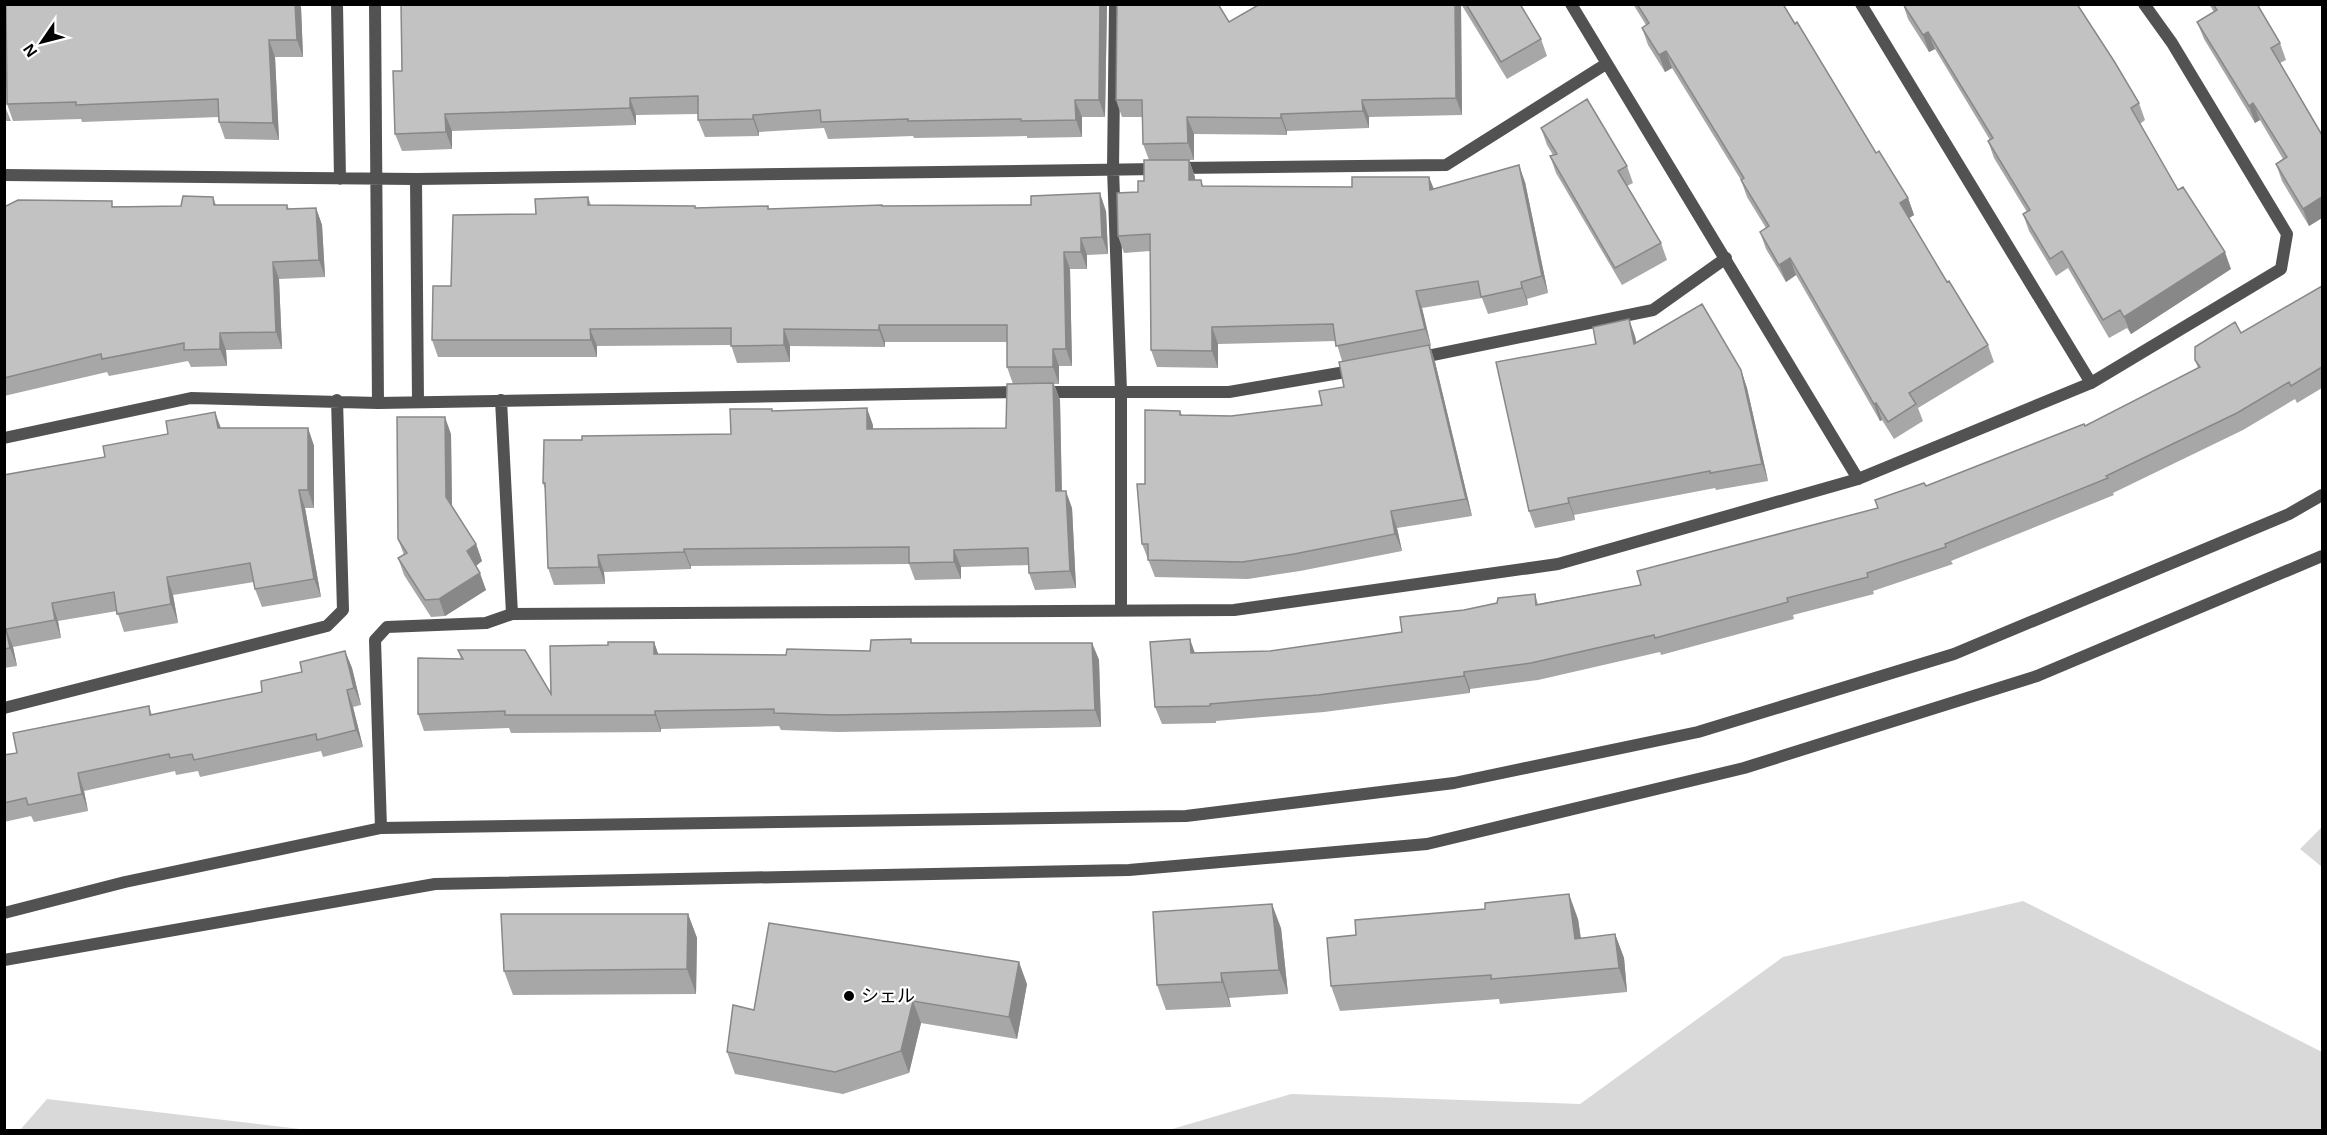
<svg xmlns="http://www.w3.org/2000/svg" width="2327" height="1135" font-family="Arial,'Noto Sans JP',sans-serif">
  <rect width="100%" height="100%" fill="#fff"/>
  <path fill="#d9d9d9" d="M2322 827V867L2300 849Z
    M2023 901 2322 1052V1130H1169L1291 1094 1580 1104 1783 957Z
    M47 1099 308 1130H20Z"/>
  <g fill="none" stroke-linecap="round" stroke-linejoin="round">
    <path stroke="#525252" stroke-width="12" d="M337 4 340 179
      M375 4 378 403
      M1115 4 1113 169 1121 391V609
      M1571 4 1858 479
      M1861 4 2091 383
      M1176 168 1446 165 1606 64
      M4 175 416 179 1158 169
      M416 179 418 401
      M1418 358 1653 310 1726 258
      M1040 392H1229L1357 370
      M501 400 512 614
      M4 438 191 398 378 403 1023 392
      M4 708 327 626 343 610 337 400
      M381 828 375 640 387 627 486 623 512 614 1234 610 1558 564 1858 479 2091 383 2281 269 2287 234 2172 43 2144 4"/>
    <path stroke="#525252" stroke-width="12" d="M4 913 125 882 381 828 1186 816 1454 783 1698 732 1954 654 2289 514 2322 495
      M4 960 435 884 1129 870 1427 844 1744 768 2037 676 2322 556"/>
  </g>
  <path fill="#a7a7a7" d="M401 4H1107L1105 117H1082V137L1027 138V136L914 138 913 136 828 139 824 128 759 132V136L705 137 698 120V114L636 115V125L452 131V149L402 151 395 134 402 71Z
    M1461 4 1462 115 1369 117V128L1287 131V135L1194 134V160H1189L1195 177V180H1201L1203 186 1434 189 1525 182 1548 293 1527 299 1528 305 1488 314 1482 298 1422 308 1431 346H1430L1435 362 1472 516 1397 528 1402 551 1300 571 1248 579 1155 577 1142 544 1145 484 1180 411 1182 415 1231 416 1322 405 1344 387 1342 361 1336 341 1218 344V368L1157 367 1151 350 1150 251 1124 253 1118 236 1144 181 1149 160 1143 144V117H1122L1116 100 1229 22Z
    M1461 4H1520L1541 39 1547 56 1507 79Z
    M1633 4H1783L1876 153 1908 198 1914 215 1909 218 1947 282 1988 345 1994 362 1918 408 1923 421 1894 439 1882 420 1880 421 1796 275 1786 282 1766 249 1760 232 1766 228 1747 197 1741 180 1672 68 1665 72 1648 45 1642 28 1646 25Z
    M1903 4H2077L2139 103 2145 120 2140 124 2178 190 2231 269 2131 334 2127 328 2109 338 2068 268 2056 276 2029 231 2023 214 2027 212 1994 158 1988 141 1990 140 1935 49 1929 52 1908 19Z
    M2209 4H2257L2280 43 2286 60 2280 63 2322 135V218L2309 226 2282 181 2276 164 2283 159 2260 120 2255 123 2204 39 2197 22 2214 12Z
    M301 7 303 57H275L279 140 225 139 219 122V117L82 122 81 119 13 121 7 104Z
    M4 104 11 121H4Z
    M1541 128 1627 166 1633 183 1627 186 1661 243 1667 260 1622 285 1556 173 1550 156 1553 155 1547 145Z
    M213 197 216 205H287L289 209 316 208 322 225 325 277 279 279 282 349 226 350 227 366 191 367 188 361 109 376 107 372 4 396V207L181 206Z
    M588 197 591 205 696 208 768 206 769 209 883 206 1106 211 1108 254 1087 255V269H1070L1072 366H1059V384H1054L1060 400 1062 491 1072 508 1076 588 1035 590 1029 573V565L961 567V579L915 580 909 564 691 566V569L604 572 605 584 554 585 548 568 545 489 543 483 582 440 731 434 773 411 873 425V429L1006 428 1013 384 1007 367V342H885V347L790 346V362L737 363 731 345 597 346V357H438L432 340 451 286 536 214Z
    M2322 286V388L2297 403 2295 399 2243 430 2113 493 2114 495 1951 561 1953 564 1873 591 1874 594 1793 615 1794 619 1661 655 1660 652 1538 680 1470 689V693L1324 712 1216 721V723L1162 724 1155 707 1195 653 1270 651 1402 632 1464 610 1535 594 1538 604 1641 585 1878 508 1926 486 2085 426 2198 368 2195 360Z
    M1635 336 1636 342 1741 370 1747 388 1768 481 1716 490 1715 488 1574 515 1575 520 1535 528 1529 511Z
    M221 428H308L314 446V508H305L321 597 262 607 255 589 254 582 173 595 178 623 124 632 117 611 58 621 61 638 13 647 17 666 4 668V475L105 457Z
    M451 434 452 506 476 544 482 561 476 566 486 590 445 616 431 617 404 575 398 558 404 555 398 539Z
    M654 642 658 654 786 655 870 651 913 643H1092L1099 660 1101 727 839 732 781 730 779 726 661 729V732L511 733 509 728 424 731 418 714 461 659 458 650 551 694Z
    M345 651 352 668 361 705 353 707 363 747 323 757 321 751 200 777 198 771 176 775 175 771 84 791 88 811 34 822 31 816 4 822V755L17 753 149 706 152 715 262 692Z
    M688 914 697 938 696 994 513 995 504 971Z
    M1578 919 1581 938 1615 934 1624 958 1627 992 1500 1004 1499 999 1340 1011 1331 986Z
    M1281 928 1288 994 1229 998 1231 1007 1166 1010 1157 985Z
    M1027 984 1017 1039 921 1023 909 1073 843 1094 735 1074 727 1052 754 1010Z"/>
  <path fill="#888" d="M295 4H300L301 7 303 57 297 40Z
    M1100 4H1107L1105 117 1099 100Z
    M1455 4H1461L1462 115 1456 98Z
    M1928 32 1935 49 1929 52 1923 35Z
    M269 40 275 57 279 140 273 123Z
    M1666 51 1672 68 1665 72 1659 55Z
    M630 98 636 115V125L630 108Z
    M1075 100 1082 117V137L1076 120Z
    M1362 100 1369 117V128L1363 111Z
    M2253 103 2260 120 2255 123 2249 106Z
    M445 114 452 131V149L446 132Z
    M1281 114 1287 131V135L1281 118Z
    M753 115 759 132V136L753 119Z
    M1187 117 1194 134V160L1188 143Z
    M1189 160 1195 177V197L1189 180Z
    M1519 165 1525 182 1548 293 1542 276Z
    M1429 177 1436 194 1430 190Z
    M1100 193 1106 211 1108 254 1102 237Z
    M2322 197V218L2309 226 2303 209Z
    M1908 198 1914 215 1906 220 1900 203Z
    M316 208 322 225 325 277 319 260Z
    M1081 238 1087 255V269L1081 252Z
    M1064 252 1070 269 1072 366 1066 349Z
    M2225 252 2231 269 2131 334 2124 317Z
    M1790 258 1796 275 1786 282 1779 265Z
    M273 262 279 279 282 349 276 332Z
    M1521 282 1527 299 1528 305 1522 288Z
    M1416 291 1422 308 1431 346 1425 329Z
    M1629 319 1635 336 1640 361 1634 344Z
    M879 325 885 342V347L879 330Z
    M1212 327 1218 344V368L1212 351Z
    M590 329 597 346V357L591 340Z
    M784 329 790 346V362L784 345Z
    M220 333 226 350 227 366 220 349Z
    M1429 345 1435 362 1472 516 1466 499Z
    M1053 349 1059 366V384L1053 367Z
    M1741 370 1747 388 1768 481 1762 464Z
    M1053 383 1060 400 1062 508 1056 491Z
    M1876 403 1882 420 1880 421 1874 404Z
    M867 408 873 425V446L867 429Z
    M215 412 222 431 218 428Z
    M445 417 451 434 452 514 446 497Z
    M308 428 314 446V508L308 490Z
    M299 490 305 508 321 597 314 579Z
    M1066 491 1072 508 1076 588 1070 571Z
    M1568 498 1574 515 1575 520 1569 503Z
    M1391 511 1397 528 1402 551 1395 534Z
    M476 544 482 561 473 568 467 551Z
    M684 549 691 566V569L684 552Z
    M954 550 961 567V579L954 562Z
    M598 555 604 572 605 584 599 567Z
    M480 573 486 590 445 616 439 599Z
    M167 577 173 595 178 623 171 604Z
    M52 603 58 621 61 638 55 620Z
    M6 629 13 647 17 666 10 648Z
    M1190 639 1196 656 1191 653Z
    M654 642 660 659 654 654Z
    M1092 643 1099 660 1101 727 1095 710Z
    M345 651 352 668 361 705 354 688Z
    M1464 672 1470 689V693L1464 676Z
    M347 690 353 707 363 747 356 730Z
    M655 711 661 729V732L655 715Z
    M78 773 84 791 88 811 82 794Z
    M1569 894 1578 919 1584 964 1575 939Z
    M1272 904 1281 928 1288 994 1279 970Z
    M688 914 697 938 696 994 687 969Z
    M1615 934 1624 958 1627 992 1619 968Z
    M1019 962 1027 984 1017 1039 1009 1017Z
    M1221 973 1229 998 1231 1007 1222 982Z
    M913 1001 921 1023 909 1073 901 1051Z"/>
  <path fill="#c2c2c2" stroke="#888" stroke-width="1.5" d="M6 4H295L297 40H269L273 123 219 122 218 99 76 105V102L7 104Z
    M401 4H1100L1099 100H1075L1076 120 1021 121V119L908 121V119L821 122 820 110 753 115V119L698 120V96L630 98V108L445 114 446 132 395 134 393 71H402Z
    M1117 4H1218L1229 22 1260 4H1455L1456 98 1362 100 1363 111 1281 114V118L1187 117 1188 143 1143 144 1142 100H1116Z
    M1466 4H1520L1541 39 1501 62Z
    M1637 4H1783L1795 24 1797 22 1876 153 1879 151 1908 198 1900 203 1947 282 1949 281 1988 345 1909 393 1916 404 1888 422 1876 403 1874 404 1790 258 1779 265 1760 232 1769 226 1741 180 1744 178 1666 51 1659 55 1642 28 1649 23Z
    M1903 4H2077L2114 61 2139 103 2131 108 2178 190 2183 187 2225 252 2124 317 2120 310 2103 320 2062 251 2050 259 2023 214 2030 210 1988 141 1993 138 1928 32 1923 35Z
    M2213 4H2257L2280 43 2271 48 2322 135V197L2303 209 2276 164 2287 157 2253 103 2249 106 2197 22 2217 10Z
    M1587 99 1627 166 1618 171 1661 243 1615 268 1550 156 1557 154 1541 128Z
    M1144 160H1189V180H1201L1202 186 1352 187V177H1429L1430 190 1519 165 1542 276 1521 282 1522 288 1481 297 1478 281 1416 291 1425 329 1336 346 1333 324 1212 327V351L1151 350 1150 234 1118 236 1117 193 1138 192V181H1144Z
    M1100 193 1102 237 1081 238V252H1064L1066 349H1053V367H1007V325H879V330L784 329V345L731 346V328L590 329 591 340H432L433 286H451L453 215 536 214 535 199 588 197V205L695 206V208L768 206V209L882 205V206L1031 205V196Z
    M183 196 213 197 214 205H287V209L316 208 319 260 273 262 276 332 220 333V349L184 350V343L102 359 101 354 4 378V207L18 200 112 201V207L181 206Z
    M2322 286V367L2291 386 2289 382 2237 413 2106 476 2108 478 1945 544 1946 547 1867 573 1868 577 1787 598 1788 602 1655 638 1654 635 1531 663 1464 672V676L1318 695 1210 704V706L1155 707 1150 642 1190 639 1191 653 1270 651 1402 632 1400 617 1464 610 1497 603 1498 598 1535 594 1536 605 1641 585 1637 571 1878 508 1875 500 1924 483 1926 486 2084 424 2085 426 2200 367 2195 360V347L2235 322 2241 333Z
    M1702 304 1741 370 1762 464 1710 473V471L1568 498 1569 503 1529 511 1496 362 1596 344 1593 327 1629 319 1634 344Z
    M1429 345 1466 499 1391 511 1395 534 1294 554 1242 562 1148 560V544H1142L1137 484H1145V410L1180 411V415L1231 416 1322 405 1319 391 1344 387 1339 362Z
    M1053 383 1056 491H1066L1070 571 1029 573 1028 548 954 550V562L909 563V547L684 549V552L598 555 599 567 548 568 545 483H543L544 440H582V436L731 434 730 409H772V411L867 408V429L1006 428 1007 384Z
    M215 412 218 428H308V490H299L314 579 255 589 250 563 167 577 171 604 117 614 114 592 52 603 55 620 6 629 10 648 4 649V475L105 457 103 446 168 434 166 421Z
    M397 417H445L446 497 476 544 467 551 480 573 439 599 425 600 398 558 407 553 398 539Z
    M911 639V643H1092L1095 710 833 715 774 713V709L655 711V715H505V711L418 714V658L463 659 458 650H525L551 694 550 646 608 645V642H654V654L786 655 787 649 870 651 871 640Z
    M345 651 354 688 347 690 356 730 317 740 316 734 194 760 192 754 170 758 169 754 78 773 82 794 28 805 26 798 4 803V755L17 753 13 733 149 706 150 715 262 692 261 681 302 672 300 662Z
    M1569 894 1575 939 1615 934 1619 968 1491 979V975L1331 986 1327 938 1356 935 1355 920 1485 909V903Z
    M1272 904 1279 970 1221 973 1222 982 1157 985 1153 912Z
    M501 914H688L687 969 504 971Z
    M769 923 1019 962 1009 1017 913 1001 901 1051 835 1072 727 1052 733 1005 754 1010Z"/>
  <circle fill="#000" stroke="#fff" stroke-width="2" cx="849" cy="996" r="6"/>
  <g text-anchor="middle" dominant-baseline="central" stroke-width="4.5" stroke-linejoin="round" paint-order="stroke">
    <g font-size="18" fill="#000" stroke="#fff" text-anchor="start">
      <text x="861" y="996">シェル</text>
    </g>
  </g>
  <rect width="2327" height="1135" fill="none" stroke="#000000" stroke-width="12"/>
  <g transform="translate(42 42) rotate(235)" stroke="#ffffff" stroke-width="4.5" paint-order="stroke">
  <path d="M0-4.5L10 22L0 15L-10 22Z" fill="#000000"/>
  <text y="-9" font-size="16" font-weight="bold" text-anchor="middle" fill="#000000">N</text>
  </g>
</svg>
